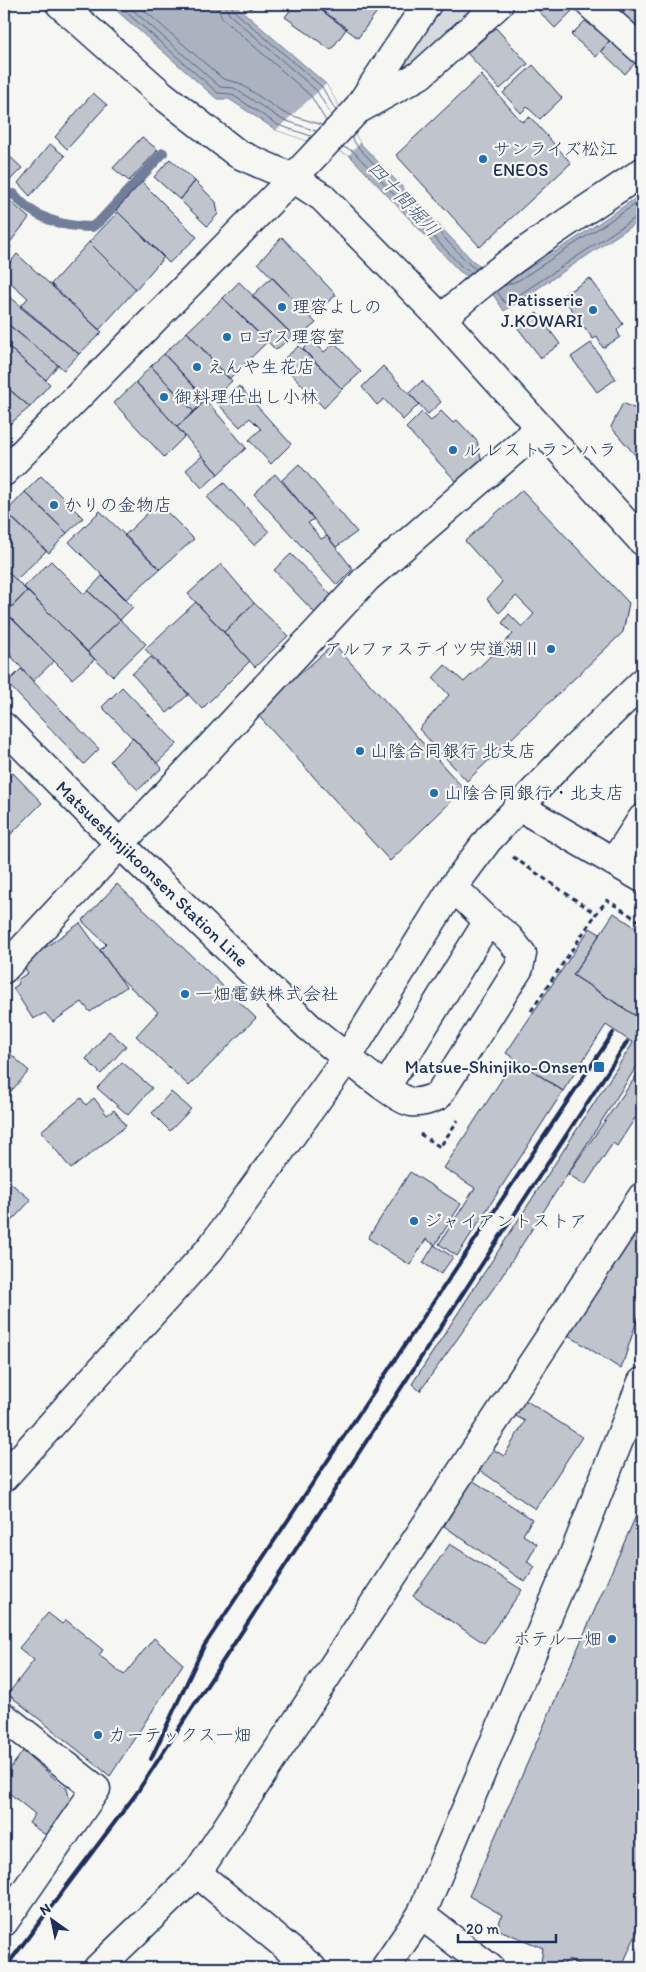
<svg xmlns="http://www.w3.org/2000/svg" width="646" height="1972" font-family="Itim,'Klee One',sans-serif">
  <rect width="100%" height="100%" fill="#f6f6f2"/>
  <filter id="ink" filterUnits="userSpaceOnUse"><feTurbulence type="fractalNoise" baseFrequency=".02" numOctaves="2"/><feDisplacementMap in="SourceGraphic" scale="10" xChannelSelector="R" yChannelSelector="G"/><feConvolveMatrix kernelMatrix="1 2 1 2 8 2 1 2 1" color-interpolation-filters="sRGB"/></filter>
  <g filter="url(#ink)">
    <path fill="#d6d9dd" stroke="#78849e" d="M438 4H479L408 67 395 66Z"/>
    <path fill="#abb2c0" stroke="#717e99" d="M109 4H234L326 84 360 143 473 261 504 281 516 276 572 241 642 194V219L504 311 490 290 459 271 349 155 276 130 229 99H217Z"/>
    <path fill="#f6f6f2" d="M326 84 360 143 349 155 276 130Z"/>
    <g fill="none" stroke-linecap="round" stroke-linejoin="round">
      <path stroke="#556385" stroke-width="1" d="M117 4 218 93 231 94 278 125 311 136
        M126 4 220 87 234 88 281 119 316 131
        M137 4 223 79 239 83 284 113 322 125
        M218 4 219 11 222 18 311 96 326 121
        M225 4 229 14 317 91 331 115
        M231 4 233 10 322 87 336 111
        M352 138 357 146 470 265 476 269
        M343 147 353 151 462 267 472 273
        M504 286 519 280 642 200
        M497 291 504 302 507 303 638 216 642 215"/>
      <path stroke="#717e99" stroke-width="10" d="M4 198 7 195 14 194C32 218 63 227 92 227L101 220 163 153"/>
    </g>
    <path fill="#c0c4cd" stroke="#1b2f5e" d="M246 4H257L250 9Z
      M295 4H313L347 28 331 50 285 17Z
      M313 4H370L378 10 358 38Z
      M370 4H383L378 10Z
      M532 4H568L574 9 555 28Z
      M604 4H630L619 16Z
      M630 4H642V36L619 16Z
      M585 21 610 40 596 57 571 35Z
      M496 28 528 64 500 89 467 53Z
      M610 40 635 63 625 74 601 51Z
      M533 65 562 98 540 119 527 107 521 113 503 93Z
      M481 75 522 122 530 117 571 163 480 247 396 155Z
      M93 93 107 105 67 149 55 137Z
      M142 137 158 150 129 181 113 168Z
      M50 144 65 156 30 196 18 183Z
      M4 151 22 168 4 186Z
      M170 159 195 181 180 200 154 177Z
      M195 181 216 202 218 214 207 226 180 200Z
      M142 182 197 237 169 263 116 210Z
      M9 200 29 218 8 245 4 241V206Z
      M118 212 164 257 136 289 89 242Z
      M282 237 336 295 310 317 258 263Z
      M4 241 11 247 4 256Z
      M89 242 136 289 99 330 51 284Z
      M17 254 102 332 79 354 20 307 28 298 4 277V270Z
      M272 277 316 323 297 339 252 296Z
      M590 278 623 324 617 330 620 337 603 348 597 337 593 339 562 296Z
      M239 282 293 335 276 350 223 298Z
      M4 292 79 354 64 370 4 321Z
      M223 298 267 342 229 379 187 332Z
      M537 313 560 344 541 358 517 327Z
      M4 321 58 365 46 380 4 343Z
      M187 332 232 381 209 402 164 354Z
      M312 340 324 352 335 343 361 372 342 389 303 349Z
      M4 343 50 384 30 407 4 385Z
      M591 343 616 379 597 392 571 357Z
      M299 346 342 389 324 408 280 362Z
      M164 354 206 400 194 412 151 366Z
      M151 366 194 412 177 427 136 382Z
      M383 366 419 404 403 420 384 399 377 405 362 387Z
      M422 381 441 402 428 414 409 393Z
      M136 382 185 436 164 457 114 403Z
      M4 385 30 407 11 423 4 416Z
      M239 386 291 444 271 464 249 440 261 429 250 418 240 427 219 405Z
      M206 400 246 448 218 474 177 427Z
      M623 403 642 412V463L611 427Z
      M441 411 453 423 457 420 477 441 481 459 457 482 406 428 422 412 431 421Z
      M4 416 11 423 4 431Z
      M202 456 218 474 202 488 186 470Z
      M299 464 357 532 336 547 282 480Z
      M275 474 314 519 308 523 321 539 327 536 353 569 337 585 254 494Z
      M41 476 83 518 67 533 25 492Z
      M224 483 269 532 254 545 207 497Z
      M522 490 629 603 623 632 467 781 419 729 449 695 433 678 445 665 464 682 513 634 502 623 509 614 522 627 534 614 516 596 499 613 487 599 502 582 465 541Z
      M25 492 67 533 49 553 6 512Z
      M158 503 194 539 160 569 124 536Z
      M100 511 160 569 126 599 69 542Z
      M6 512 46 551 16 580 4 568V514Z
      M291 554 332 596 315 613 274 570Z
      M51 561 84 594 88 591 120 620 87 652 24 587Z
      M221 564 254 603 224 632 188 594Z
      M4 568 27 591 6 613 4 610Z
      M102 576 133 607 120 620 88 591Z
      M27 591 95 659 72 679 6 613Z
      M196 602 250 661 202 709 145 649Z
      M254 603 288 636 255 667 224 632Z
      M4 610 54 661 33 681 4 648 9 642 4 637Z
      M120 620 146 644 113 676 87 652Z
      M334 644 464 789 390 861 256 713Z
      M151 657 189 694 167 713 132 674Z
      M21 669 99 749 84 764 7 683Z
      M122 687 177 744 157 763 102 707Z
      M133 738 162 768 138 790 110 761Z
      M13 773 42 803 4 841V783Z
      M117 884 256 1018 189 1086 136 1036 158 1012 119 977 100 950 106 944 82 921Z
      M614 913 642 932V1020L573 975Z
      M80 923 126 987 90 1012 82 1002 53 1022 45 1013 33 1019 13 988 19 984 17 980 28 973 22 964Z
      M590 928 600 934 573 975 642 1020V1058L498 1282 420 1391 412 1384 633 1043 606 1025 563 1091 506 1053Z
      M109 1031 126 1046 101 1074 86 1059Z
      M4 1048 29 1071 4 1099Z
      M515 1059 563 1091 457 1256 439 1244 475 1188 444 1168Z
      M122 1062 152 1088 128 1115 97 1088Z
      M641 1069 642 1070V1123L635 1118 617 1146 613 1143 585 1185 568 1174Z
      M171 1092 191 1109 170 1131 152 1113Z
      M81 1098 86 1105 94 1098 107 1115 114 1110 126 1126 71 1169 41 1131Z
      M410 1172 461 1204 435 1245 426 1239 410 1265 368 1238Z
      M7 1180 31 1200 4 1229V1184Z
      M642 1218V1305L621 1369 565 1333Z
      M434 1245 453 1257 441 1274 423 1263Z
      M522 1398 582 1437 535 1509 478 1469 491 1448 504 1456 525 1421 512 1414Z
      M472 1480 532 1519 523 1535 537 1544 527 1562 535 1567 525 1582 444 1526Z
      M642 1502V1921L621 1968H589L568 1960 560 1968H554L541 1963 543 1948 497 1929 502 1915 469 1896Z
      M450 1544 522 1590 484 1643 413 1596Z
      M48 1613 62 1624 66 1620 103 1650 99 1655 124 1675 154 1638 183 1664 110 1776 8 1694 34 1660 19 1648Z
      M23 1751 67 1789 73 1811 51 1839 29 1823 35 1814 4 1789V1777Z"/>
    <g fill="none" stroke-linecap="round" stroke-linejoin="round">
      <defs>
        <path id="minor" d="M60 4 161 94 238 154 293 178 322 197 442 319 642 541
          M590 4 642 50
          M359 109 420 75 499 4
          M442 319C501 262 574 219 642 172
          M4 472 293 178 356 111 427 4
          M518 806 642 878
          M614 862 642 819
          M4 969 367 578 540 428
          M347 1058C359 1067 398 1100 411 1102 421 1103 429 1100 438 1096L519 968 522 954 509 938 488 921
          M386 1087 488 921 453 887
          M4 1477 210 1249 347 1058 453 887 488 840 569 754 642 683
          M4 1717 96 1789 4 1922
          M197 1873 642 1197
          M421 1915 490 1968
          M98 1968 197 1873 312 1968
          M385 1968 421 1915 574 1554 642 1382"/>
        <path id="major" d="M4 727 120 844 309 1027 347 1058"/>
      </defs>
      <use href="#minor" stroke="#1b2f5e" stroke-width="31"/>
      <use href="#major" stroke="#1b2f5e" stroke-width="31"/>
      <path stroke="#1b2f5e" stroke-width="3" stroke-dasharray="5 4" stroke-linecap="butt" d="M513 857 596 914 607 900 642 923
        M531 1011 596 914
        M420 1134 440 1147 458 1120"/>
      <use href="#minor" stroke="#f6f6f2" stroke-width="28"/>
      <use href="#major" stroke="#f6f6f2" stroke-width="28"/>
      <path stroke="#1b2f5e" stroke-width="4" d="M151 1759 204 1646 613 1033
        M5 1968 136 1794 627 1042"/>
    </g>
  </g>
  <g fill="#1f6fb2" stroke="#f6f6f2" stroke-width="2">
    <circle cx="483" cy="159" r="5"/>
    <circle cx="282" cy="307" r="5"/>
    <circle cx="593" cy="310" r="5"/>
    <circle cx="227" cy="337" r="5"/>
    <circle cx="197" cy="367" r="5"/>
    <circle cx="164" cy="397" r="5"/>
    <circle cx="453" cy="450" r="5"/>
    <circle cx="54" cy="505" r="5"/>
    <circle cx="551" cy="649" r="5"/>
    <circle cx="360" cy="751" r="5"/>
    <circle cx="434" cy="793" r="5"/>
    <circle cx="185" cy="994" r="5"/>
    <rect x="593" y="1061" width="12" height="12" rx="2.5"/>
    <circle cx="414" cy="1221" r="5"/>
    <circle cx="612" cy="1639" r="5"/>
    <circle cx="98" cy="1735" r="5"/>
  </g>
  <g text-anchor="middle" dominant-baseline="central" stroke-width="4.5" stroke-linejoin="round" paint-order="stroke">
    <g font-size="18" fill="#1b2f5e" stroke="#f6f6f2" text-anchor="start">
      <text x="493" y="149">サンライズ松江<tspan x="493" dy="21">ENEOS</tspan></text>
      <text x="583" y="300" text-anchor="end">Patisserie<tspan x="583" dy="21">J.KOWARI</tspan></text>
      <text x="292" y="307">理容よしの</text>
      <text x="237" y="337">ロゴス理容室</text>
      <text x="207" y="367">えんや生花店</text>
      <text x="174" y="397">御料理仕出し小林</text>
      <text x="463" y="450">ル レストラン ハラ</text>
      <text x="64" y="505">かりの金物店</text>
      <text x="541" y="649" text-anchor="end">アルファステイツ宍道湖Ⅱ</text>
      <text x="370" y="751">山陰合同銀行 北支店</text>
      <text x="444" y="793">山陰合同銀行・北支店</text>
      <text x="195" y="994">一畑電鉄株式会社</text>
      <text x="588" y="1067" text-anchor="end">Matsue-Shinjiko-Onsen</text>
      <text x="424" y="1221">ジャイアントストア</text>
      <text x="602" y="1639" text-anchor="end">ホテル一畑</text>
      <text x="108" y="1735">カーテックス一畑</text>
    </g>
    <g font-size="18" fill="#1b2f5e" stroke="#f6f6f2">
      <text transform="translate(152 874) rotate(44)">Matsueshinjikoonsen Station Line</text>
    </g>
    <g font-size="19" font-style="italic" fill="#46567b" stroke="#f6f6f2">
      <text transform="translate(404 199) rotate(47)">四十間堀川</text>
    </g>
  </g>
  <rect width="646" height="1972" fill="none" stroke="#f6f6f2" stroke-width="20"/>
  <rect x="10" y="10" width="626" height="1952" fill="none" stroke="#1b2f5e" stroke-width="2" filter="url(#ink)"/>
  <g transform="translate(52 1920) rotate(327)" stroke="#f6f6f2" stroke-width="4" paint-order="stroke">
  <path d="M0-4L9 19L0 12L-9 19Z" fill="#1b2f5e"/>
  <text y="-8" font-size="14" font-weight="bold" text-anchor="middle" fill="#1b2f5e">N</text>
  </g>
  <path d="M458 1934v8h98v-8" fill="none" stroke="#1b2f5e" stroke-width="2.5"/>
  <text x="466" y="1934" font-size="15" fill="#1b2f5e" stroke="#f6f6f2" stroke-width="4" paint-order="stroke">20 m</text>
</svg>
